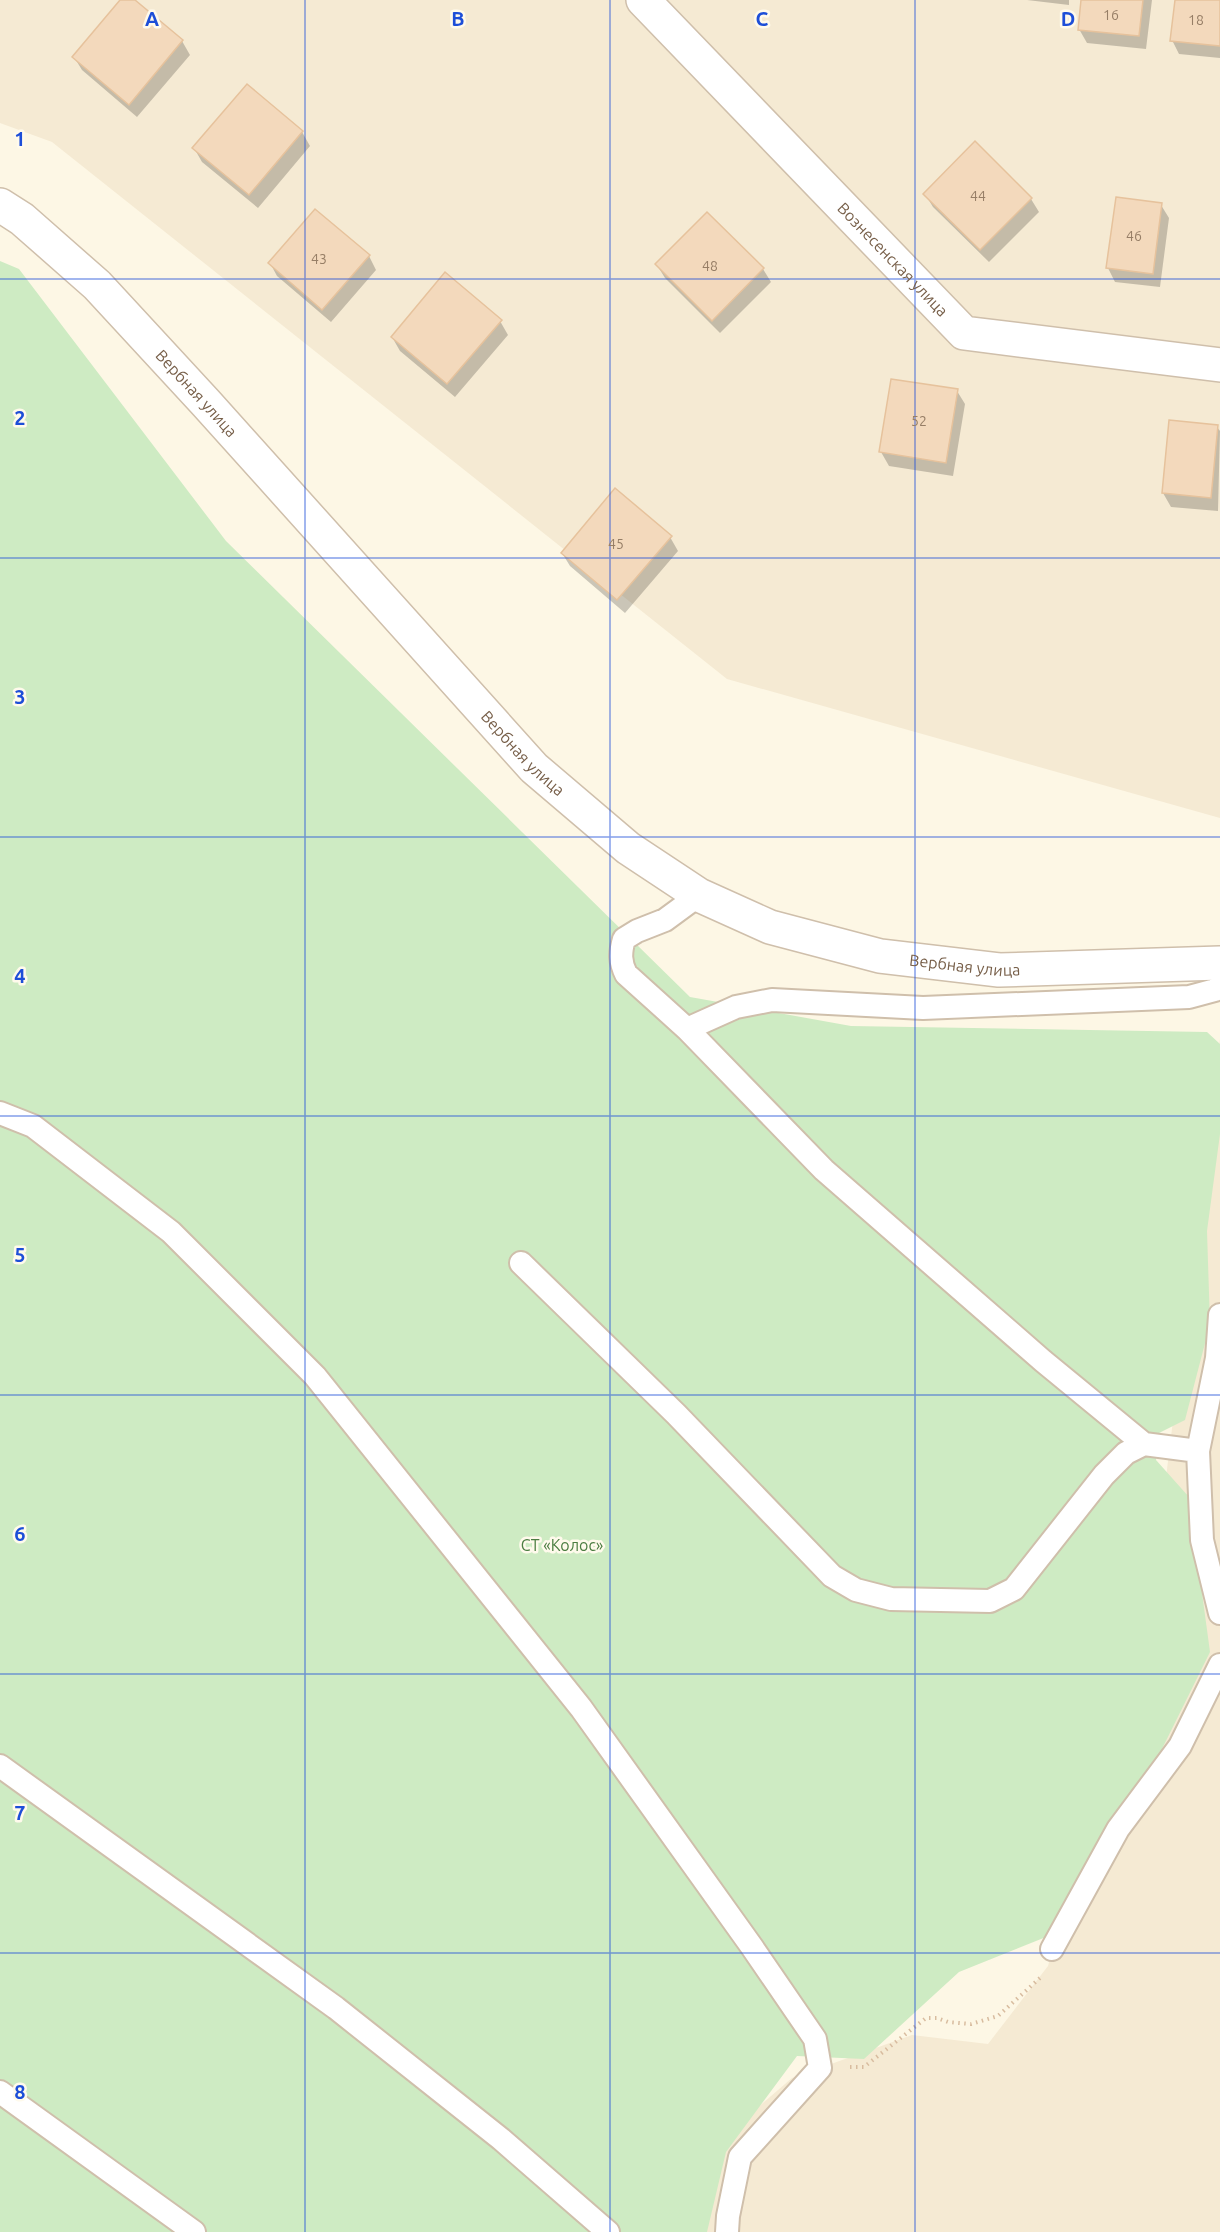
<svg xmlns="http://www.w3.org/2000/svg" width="1220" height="2232" font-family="Ubuntu,sans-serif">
  <rect width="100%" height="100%" fill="#fdf7e5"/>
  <path fill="#f5ead3" d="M0 0H1220V818L727 679 52 142 0 123Z
    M1220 1039V2232H694L715 2144 792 2078 912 2035 988 2044 1048 1966 1089 1822 1161 1518Z"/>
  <path fill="#ceebc3" d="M0 261 19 269 226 541 690 997 851 1026 1207 1032 1220 1044V1134L1207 1231 1210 1324 1185 1420 1159 1433 1156 1460 1189 1497 1210 1652 1154 1765 1046 1937 959 1972 864 2059 797 2056 726 2152 707 2232H0Z"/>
  <path fill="#0003" d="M122 0H133L182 41 190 55 137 117 82 70 74 57Z
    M1027 0H1069V5Z
    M1083 0H1152L1146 49 1087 43 1079 29Z
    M1176 0H1220V58L1179 54 1172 40Z
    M247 86 302 132 310 146 258 208 202 162 194 148Z
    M925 194 1031 199 1039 212 989 262 933 207Z
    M1161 205 1169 218 1160 287 1115 282 1108 268Z
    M369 256 376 270 331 322 277 276 270 263Z
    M657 265 763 269 771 282 720 333 665 278Z
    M500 321 508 335 455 397 400 351 392 337Z
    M957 391 965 404 953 476 889 466 881 452Z
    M1170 422 1217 427 1220 431 1218 511 1171 507 1163 493Z
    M670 537 678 551 625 613 570 566 562 553Z"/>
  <path fill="#f3d9bc" stroke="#e6c29c" stroke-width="1.5" d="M120 0H135L183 40 129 105 72 57Z
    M1081 0H1143L1139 36 1078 30Z
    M1175 0H1220V46L1170 41Z
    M247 84 303 131 249 195 192 148Z
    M975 141 1032 198 980 250 923 194Z
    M1116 197 1162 203 1153 274 1106 268Z
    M315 209 370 255 322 310 268 263Z
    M707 212 764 268 712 321 655 264Z
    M445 272 502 320 447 384 391 337Z
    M891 379 958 389 946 463 879 452Z
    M1169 420 1218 425 1211 498 1162 493Z
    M615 488 672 536 617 600 561 553Z"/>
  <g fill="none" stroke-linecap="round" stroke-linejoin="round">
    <defs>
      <path id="service" d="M699 895 665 920 637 931 624 939C620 953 620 962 626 974L687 1029 824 1170 1043 1361 1144 1444
        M687 1029 736 1007 772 1000 923 1008 1189 997 1215 990 1220 987
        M0 1113 33 1126 171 1232 315 1376 581 1708 752 1947 815 2039 820 2068 740 2157 728 2216 727 2232
        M521 1263 676 1414 832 1576 856 1590 891 1599 990 1601 1014 1589 1104 1475 1126 1453 1144 1444 1198 1451
        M1220 1315 1217 1358 1198 1451 1202 1540 1220 1613
        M0 1766 336 2008 501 2139 608 2232
        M1052 1949 1118 1829 1180 1746 1220 1665
        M0 2092 194 2232"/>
      <g id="minor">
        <path id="s1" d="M643 0 964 333 1220 365"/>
        <path id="s2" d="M0 205 22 219 97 285 206 403 534 768 628 848 699 895 770 927 880 956 999 970 1220 963"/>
      </g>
    </defs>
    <use href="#service" stroke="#cfbfab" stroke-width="26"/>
    <use href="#minor" stroke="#cfbfab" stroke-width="36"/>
    <path stroke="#d8bc9f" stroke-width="4" stroke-dasharray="1.5 4.5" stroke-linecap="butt" d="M850 2067H864L926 2018H937L948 2022 971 2024 998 2016 1040 1978"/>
    <use href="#service" stroke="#fff" stroke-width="22"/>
    <use href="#minor" stroke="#fff" stroke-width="33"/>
  </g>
  <path fill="none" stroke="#1d4ed8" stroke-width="1.5" stroke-opacity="0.55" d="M305 0V2232M610 0V2232M915 0V2232M0 279H1220M0 558H1220M0 837H1220M0 1116H1220M0 1395H1220M0 1674H1220M0 1953H1220"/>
  <g text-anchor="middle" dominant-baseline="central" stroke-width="5" stroke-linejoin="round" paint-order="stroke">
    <g font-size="14" fill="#967e66">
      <text x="1111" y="15">16</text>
      <text x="1196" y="20">18</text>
      <text x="978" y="196">44</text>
      <text x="1134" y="236">46</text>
      <text x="319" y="259">43</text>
      <text x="710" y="266">48</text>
      <text x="919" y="421">52</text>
      <text x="616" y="544">45</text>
    </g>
    <g font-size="16" fill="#775f49" stroke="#fffaec">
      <text stroke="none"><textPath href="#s1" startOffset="360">Вознесенская улица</textPath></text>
      <text stroke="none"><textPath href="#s2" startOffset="273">Вербная улица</textPath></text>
      <text stroke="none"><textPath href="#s2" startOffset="759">Вербная улица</textPath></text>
      <text stroke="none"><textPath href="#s2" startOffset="1263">Вербная улица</textPath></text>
    </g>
    <g font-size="16" fill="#4b7d41" stroke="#fffaec">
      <text x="562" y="1545">СТ «Колос»</text>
    </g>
  </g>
  <g font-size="20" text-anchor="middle" font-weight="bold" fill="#1d4ed8" stroke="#fffaec" stroke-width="5" stroke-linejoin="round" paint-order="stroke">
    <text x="152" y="26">A</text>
    <text x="458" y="26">B</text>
    <text x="762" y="26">C</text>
    <text x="1068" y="26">D</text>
    <text x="20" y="146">1</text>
    <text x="20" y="425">2</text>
    <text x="20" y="704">3</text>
    <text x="20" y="983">4</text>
    <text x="20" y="1262">5</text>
    <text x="20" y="1541">6</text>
    <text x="20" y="1820">7</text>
    <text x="20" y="2099">8</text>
  </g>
</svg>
